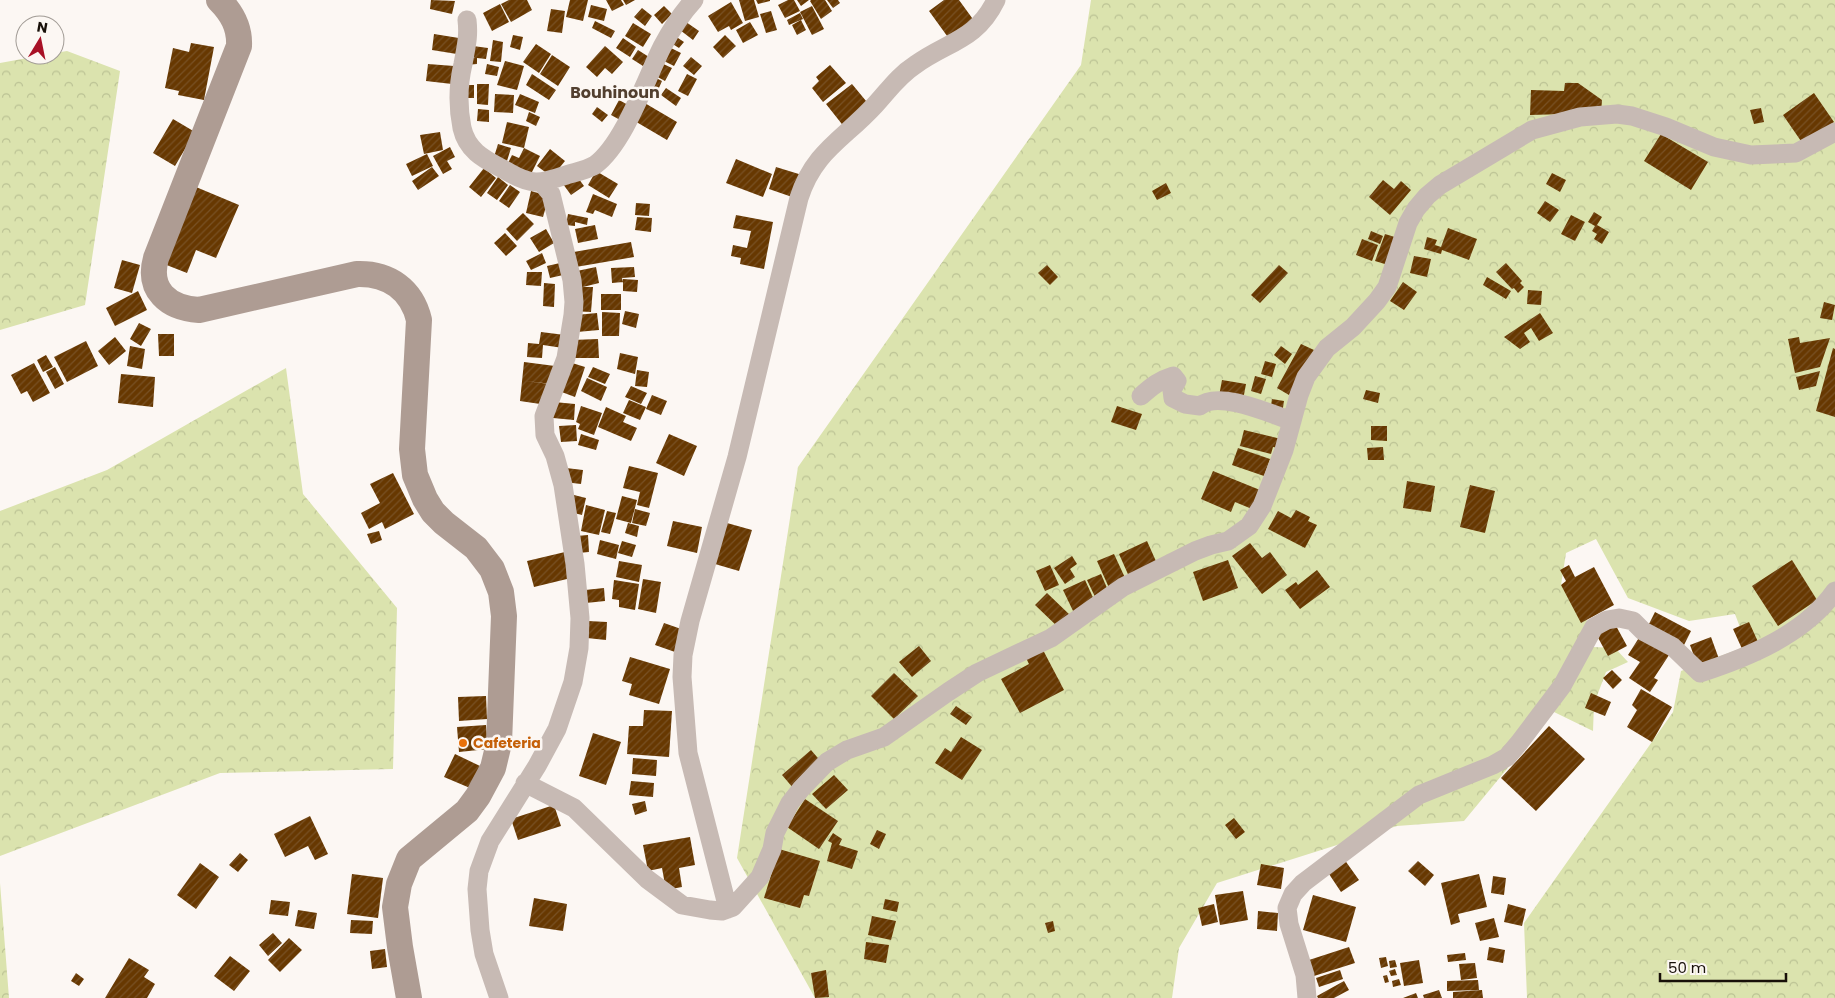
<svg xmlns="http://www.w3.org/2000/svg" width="1835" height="998" font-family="Poppins,sans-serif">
  <defs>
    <pattern id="forest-crowns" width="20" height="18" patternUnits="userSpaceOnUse" patternTransform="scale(1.25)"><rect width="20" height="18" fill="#dbe3ae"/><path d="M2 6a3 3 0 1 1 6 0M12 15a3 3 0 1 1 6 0" fill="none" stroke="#bbc294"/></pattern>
    <pattern id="building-hatch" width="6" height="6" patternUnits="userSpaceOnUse" patternTransform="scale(1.25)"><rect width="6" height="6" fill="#673801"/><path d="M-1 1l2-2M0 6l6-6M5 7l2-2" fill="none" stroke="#785125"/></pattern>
  </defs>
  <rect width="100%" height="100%" fill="#fcf7f3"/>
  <path fill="url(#forest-crowns)" d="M1091 0H1835V998H1527L1524 923 1673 712 1681 671 1747 646 1735 614 1689 621 1628 598 1596 539 1566 553 1561 585 1586 617 1593 647 1615 648 1628 662 1606 672 1594 704 1593 731 1554 712 1464 821 1397 826 1217 883 1179 948 1172 998H815L737 858 798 467 1081 65Z
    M67 51 120 71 85 305 0 330V63L44 55H55V53Z
    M286 368 303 494 397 608 393 769 220 773 0 856V511L107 470Z
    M0 883 9 998H0Z"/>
  <path fill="url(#building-hatch)" d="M431 0 455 1 452 14 430 9Z
    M509 0H527L532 10 511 22 501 4Z
    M570 0H588L583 21 566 17Z
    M606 0H621L624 5 612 11Z
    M623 0H635L626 5Z
    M739 0H754L759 17 745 21Z
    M756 0H770V1L758 4Z
    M788 0H794L800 11 785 18 778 5Z
    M797 0H809L801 6Z
    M811 0H825L832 11 821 19 810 1Z
    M827 0H838L840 3 833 8Z
    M944 0H959L975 22 950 40 929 11Z
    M731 2 743 23 731 30 729 26 718 32 708 16Z
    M500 4 509 22 492 31 483 13Z
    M591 5 607 9 604 21 588 17Z
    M664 6 672 14 662 24 654 15Z
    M812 6 824 29 812 35 800 12Z
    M642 8 652 16 645 26 634 17Z
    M551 9 565 11 562 33 547 31Z
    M771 11 777 30 766 33 760 14Z
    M800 13 803 19 789 25 787 20Z
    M801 20 806 30 797 35 792 25Z
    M595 21 615 31 611 38 592 28Z
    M686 22 699 31 693 40 680 30Z
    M750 22 758 35 743 43 736 30Z
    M633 23 651 34 643 47 625 36Z
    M434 34 465 39 463 55 432 50Z
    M513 35 523 37 520 50 510 47Z
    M725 35 736 46 723 58 713 47Z
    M675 36 684 42 679 48 671 43Z
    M623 38 636 47 630 57 616 48Z
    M493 40 503 42 501 62 490 61Z
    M191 43 214 47 204 100 178 95 179 91 165 88 173 48 189 52Z
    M536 44 551 54 539 73 523 62Z
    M473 46 488 48 486 59 477 58V64L466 65 465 58H475L472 57Z
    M605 46 623 62 612 74 605 68 597 77 586 67Z
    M667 46 681 53 674 66 660 59Z
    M638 50 649 57 643 66 632 59Z
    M552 55 570 67 558 86 540 74Z
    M691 57 702 66 694 75 683 66Z
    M505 61 524 66 517 90 497 85Z
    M659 62 672 68 665 81 652 74Z
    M428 64 454 66 452 84 426 81Z
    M487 64 499 67 497 76 485 74Z
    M830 65 846 83 823 102 812 88 819 81 816 77Z
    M532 74 556 90 549 100 526 85Z
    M687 74 697 79 688 96 678 91Z
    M652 76 662 81 658 90 648 85Z
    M1565 83H1578L1602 100 1601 113 1530 115 1531 90 1564 91Z
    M477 84H489L488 105 477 104Z
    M852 84 871 107 845 128 826 104Z
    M465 85H474V98H466Z
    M666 88 681 98 676 106 661 95Z
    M1814 93 1834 122 1803 144 1783 115Z
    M495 94 514 95 513 113 494 112Z
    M520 94 539 102 535 113 515 105Z
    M619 100 630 106 622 121 611 115Z
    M643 102 677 122 667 140 633 120Z
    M597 107 608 115 602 122 592 114Z
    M1761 108 1764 122 1754 124 1750 110Z
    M478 109 489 110V122L477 121Z
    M529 112 540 117 536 126 526 121Z
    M173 119 195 132 175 166 153 153Z
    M507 122 529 127 524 148 502 143Z
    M440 132 443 150 424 154 420 135Z
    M1661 134 1708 162 1691 190 1644 161Z
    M498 144 511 148 507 161 494 157Z
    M450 147 455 157 447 161 452 169 443 174 433 156Z
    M524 148 540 156 529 178 506 167 512 155 519 158Z
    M550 149 565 161 552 177 537 166Z
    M427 154 433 166 412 176 406 164Z
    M736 159 772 174 763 197 726 183Z
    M432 167 439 176 418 190 412 181Z
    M776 167 802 175 795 198 769 189Z
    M484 168 496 178 481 197 469 187Z
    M596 171 618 184 609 198 588 185Z
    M1552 173 1566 180 1560 192 1546 184Z
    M576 175 584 186 571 195 563 184Z
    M498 177 508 185 497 200 487 193Z
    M1383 180 1394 189 1401 181 1411 190 1390 215 1369 197Z
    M1166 183 1171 193 1157 200 1152 191Z
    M510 185 520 192 509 208 499 201Z
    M196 187 239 205 216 258 196 250 187 273 164 264Z
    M531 191 549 196 543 217 526 213Z
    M593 194 617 204 612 217 595 210 593 214 586 212Z
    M1545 201 1559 210 1550 222 1537 213Z
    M636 203 650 204 649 216 635 215Z
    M1594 212 1602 217 1597 225 1609 232 1602 244 1594 239 1597 234 1592 231 1595 226 1588 222Z
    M523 213 534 224 517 241 506 229Z
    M568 214 588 218 587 225 575 222V226L566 225Z
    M736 215 773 222 764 269 740 264 741 258 731 256 733 245 747 248 751 231 733 228Z
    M1571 215 1585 222 1575 241 1561 234Z
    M637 217 652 218 651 232 635 230Z
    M595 225 598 239 578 243 575 229Z
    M1448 228 1477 239 1469 260 1442 250 1441 254 1424 249 1427 237 1437 240 1435 245 1441 247Z
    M546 229 554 243 539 252 530 238Z
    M1371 231 1383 236 1380 244 1368 239Z
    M505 233 517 246 506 256 494 243Z
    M1385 234 1398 238 1388 265 1375 261Z
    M1362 239 1378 245 1372 261 1356 255Z
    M631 242 634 257 570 268 568 253Z
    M542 253 546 263 531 270 526 261Z
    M1414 256 1431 259 1427 277 1410 273Z
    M122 260 140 265 132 293 114 288Z
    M560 263 563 275 550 278 547 266Z
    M1506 263 1522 281 1520 283 1524 287 1518 293 1514 288 1512 289 1496 272Z
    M1047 265 1058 277 1050 285 1038 273Z
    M1279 265 1288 273 1260 303 1251 295Z
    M596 267 599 283 583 287H593L591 312 571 311 572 272Z
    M634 267 635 277 622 278 623 282 612 283 611 268Z
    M527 272H542L541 286 526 285Z
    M1487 277 1511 291 1506 299 1483 285Z
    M623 279 638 280 637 292 623 291Z
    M1403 282 1417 292 1404 310 1390 301Z
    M544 283 555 284 554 307 543 306Z
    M1528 290 1542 291 1541 305 1527 304Z
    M138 291 147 310 115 326 106 308Z
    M601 294H621V310H601Z
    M1824 302 1835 305 1832 320 1820 318Z
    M625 311 639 314 636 328 622 324Z
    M602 312 620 313 619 336H602Z
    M597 313 599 330 577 332 576 315Z
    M1540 313 1553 333 1539 341 1531 328 1524 333 1530 342 1520 349 1504 337Z
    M139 323 151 329 141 346 130 339Z
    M541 332 565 335 563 348 543 345 542 358 527 357 528 343 539 344Z
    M158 334H174V356H159Z
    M115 337 126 351 109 365 98 351Z
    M1799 337 1800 343 1830 338 1820 367 1795 373 1788 339Z
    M598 339 599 358H572V340Z
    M86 341 98 366 67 382 54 357Z
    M1301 344 1314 350 1289 395 1277 388Z
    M130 346 145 349 142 369 127 366Z
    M1281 346 1292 354 1285 364 1274 355Z
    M1833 348 1835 349V417L1816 411Z
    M620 353 638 357 635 374 617 369Z
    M46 355 53 367 43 372 37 360Z
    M1265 361 1276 364 1272 377 1261 374Z
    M524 362 555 366 553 384 525 381 550 384 547 405 520 401Z
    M569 362 585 367 575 397 559 391Z
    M34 363 50 393 33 402 27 391 21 394 11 375Z
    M55 367 64 384 55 389 46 372Z
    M593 367 610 374 605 384 588 377Z
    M637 370 649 372 647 387 635 386Z
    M1820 371 1816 386 1799 390 1796 377Z
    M121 374 155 377 153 407 118 403Z
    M1255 376 1266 379 1261 394 1251 391Z
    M587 378 607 387 601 401 581 391Z
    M1222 380 1246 384 1243 400 1219 396Z
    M631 386 647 393 641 404 625 397Z
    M1366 390 1380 393 1378 403 1363 399Z
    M652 395 667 401 661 415 646 409Z
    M1272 399 1284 401 1282 414 1270 412Z
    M629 400 646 407 640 420 623 413Z
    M554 402 575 404 574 420 553 418Z
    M581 406 602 413 594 435 578 429 580 424 576 422Z
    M1117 406 1142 414 1136 430 1111 422Z
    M606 407 626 416 623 422 637 428 631 441 598 427Z
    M576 425 577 441 561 442 559 426Z
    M1371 426H1387V441L1371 440Z
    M1244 430 1281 439 1278 448 1273 447 1271 454 1240 446Z
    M581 434 599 440 596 450 578 445Z
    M669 434 697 446 684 476 656 463Z
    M1383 447 1384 460H1368L1367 448Z
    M1238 448 1270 459 1264 476 1232 465Z
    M629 466 658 473 649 508 637 505 640 492 623 488Z
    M566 468 583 470 581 484 564 482Z
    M1213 471 1260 490 1252 509 1235 502 1231 512 1201 499Z
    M393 473 414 514 385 529 382 522 369 529 361 513 380 503 370 484Z
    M1407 481 1435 486 1431 512 1403 508Z
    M1470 485 1495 491 1485 533 1460 527Z
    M574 495 586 498 582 515 570 512Z
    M622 496 637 500 631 523 616 519Z
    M586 505 605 510 599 535 581 531Z
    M635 509 650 513 646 526 632 523Z
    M1296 510 1310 517 1308 521 1317 525 1305 548 1268 529 1278 511 1291 518Z
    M607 511 616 513 610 534 601 532Z
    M673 521 702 527 697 553 667 546Z
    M628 523 639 526 637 537 625 533Z
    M727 523 752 530 739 571 715 564Z
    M379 531 382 540 371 544 367 534Z
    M588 535 589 552 578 553 576 536Z
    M600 540 619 545 616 559 597 554Z
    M622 541 636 545 632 557 618 553Z
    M1147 541 1159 568 1131 581 1119 554Z
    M1250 543 1262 558 1270 552 1287 575 1262 594 1232 556Z
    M565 552 571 578 534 587 527 561Z
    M1114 554 1127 582 1110 590 1097 561Z
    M1072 556 1077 564 1070 569 1075 577 1065 584 1054 568Z
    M1228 560 1238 588 1203 601 1193 572Z
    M1792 560 1817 600 1778 626 1752 586Z
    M619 561 642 565 639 582 616 577Z
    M1050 565 1059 585 1045 591 1036 571Z
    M1569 565 1575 577 1594 567 1614 605 1581 623 1561 585 1566 581 1560 570Z
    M1317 570 1330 587 1300 609 1285 590 1296 582 1298 585Z
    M1101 574 1110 595 1097 601 1087 580Z
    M643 579 661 582 656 613 638 609Z
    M614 580 639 584 635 610 619 607V600L612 599Z
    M1085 580 1096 604 1074 613 1063 590Z
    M604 588 605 601 586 603 585 590Z
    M1047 593 1071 616 1059 628 1035 605Z
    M1655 612 1691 631 1682 649 1646 630Z
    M588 621 607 622 606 640 587 638Z
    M1749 622 1759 644 1743 651 1733 629Z
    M664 623 684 630 675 652 655 645Z
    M1615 624 1627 646 1608 656 1596 634Z
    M1642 633 1671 652 1654 678 1658 680 1650 692 1629 678 1640 662 1628 655Z
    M1711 637 1719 659 1698 667 1690 645Z
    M919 646 931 661 912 677 899 662Z
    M1043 650 1064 690 1020 713 1001 679 1029 664 1026 658Z
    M630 657 670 669 659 704 629 695 632 684 622 681Z
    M1612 670 1622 680 1613 689 1603 678Z
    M894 673 918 696 894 719 871 696Z
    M1641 689 1672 707 1652 742 1627 727 1637 710 1632 705Z
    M1591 693 1611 702 1605 716 1585 708Z
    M486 696 487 719 459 721 458 697Z
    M956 706 972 717 966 725 950 714Z
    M644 710 672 711 669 757 627 754 629 726H643Z
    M486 725 488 749 459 752 457 727Z
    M1549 726 1585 759 1536 811 1501 778Z
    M593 733 621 742 606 785 579 776Z
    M961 737 982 750 962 780 935 763 945 748 951 752Z
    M811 750 823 764 794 789 782 775Z
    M455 754 480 766 470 788 444 777Z
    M633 758 657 760 656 776 632 774Z
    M834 775 848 790 826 809 812 794Z
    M631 781 654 783 653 797 629 795Z
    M805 799 838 821 819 849 787 827Z
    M645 801 647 811 635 815 632 804Z
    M554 805 561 826 518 840 511 819Z
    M310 816 328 854 315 860 308 846 285 857 274 834Z
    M1234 818 1245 832 1236 839 1225 825Z
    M877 830 886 834 879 849 870 844Z
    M833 833 842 839 839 845 858 851 852 869 827 861 832 843 828 841Z
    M690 837 695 865 679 868 682 887 666 890 662 868 648 871 643 845Z
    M779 849 820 861 809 896 804 895 800 908 764 898Z
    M240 853 248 860 238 872 229 865Z
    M1344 859 1359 880 1341 892 1327 871Z
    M1418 861 1434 875 1425 886 1408 871Z
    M200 863 219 877 196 909 177 895Z
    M1261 864 1284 868 1281 889 1257 885Z
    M352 874 383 878 378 918 347 914Z
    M1479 874 1487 907 1458 914 1460 922 1451 925 1441 883Z
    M1493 876 1506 878 1504 895 1491 893Z
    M1243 891 1248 920 1220 925 1215 895Z
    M1313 895 1356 907 1346 942 1303 930Z
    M534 898 567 904 563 931 529 926Z
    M885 899 899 902 897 912 883 909Z
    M271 900 290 902 288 916 269 914Z
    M1214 904 1218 922 1202 926 1198 908Z
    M1508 904 1526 909 1522 926 1504 922Z
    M298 910 317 913 314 929 295 926Z
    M1258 911 1278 913 1277 931 1257 929Z
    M872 916 896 921 891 940 868 935Z
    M1494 918 1499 937 1480 941 1475 923Z
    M351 920 373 921 372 934 350 933Z
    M1053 921 1055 931 1048 933 1045 923Z
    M273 933 282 943 268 956 259 945Z
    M289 938 302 950 280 972 268 960Z
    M866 942 889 945 886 963 864 959Z
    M1349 947 1355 963 1314 976 1309 960Z
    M1489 947 1505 950 1503 963 1487 960Z
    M385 949 387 967 372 969 370 951Z
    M1465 953 1466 960 1448 962 1447 955Z
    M230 956 250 971 234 991 214 976Z
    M1386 957 1388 966 1381 968 1379 958Z
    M129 958 149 970 144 977 155 984 147 998H105Z
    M1395 960 1397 967 1390 968 1389 961Z
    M1419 960 1423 983 1404 986 1400 963Z
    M1475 963 1477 978 1461 980 1459 964Z
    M1395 969 1397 975 1391 976 1389 971Z
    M826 970 829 997 815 998 811 973Z
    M1340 970 1343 979 1319 987 1316 978Z
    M76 973 84 979 79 986 71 981Z
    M1387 975 1389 982 1385 983 1383 976Z
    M1399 979 1401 985 1393 987 1392 981Z
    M1478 980 1479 990 1447 991V981Z
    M1344 981 1349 990 1334 998H1318L1317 996Z
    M1439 990 1442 998H1424L1423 995Z
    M1482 990 1483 998H1453V992Z
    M1416 993 1418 998H1403Z"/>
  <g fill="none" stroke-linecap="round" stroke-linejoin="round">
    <path stroke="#c7bab4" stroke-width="19" d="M467 20C469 37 466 47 463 64 458 85 458 108 462 128 468 154 489 161 510 173 531 185 540 184 563 176 574 172 585 171 595 165 624 144 646 79 662 47 671 30 681 14 694 0
      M1141 396C1152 386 1160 380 1173 376L1177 381 1172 390 1173 398 1185 404 1200 406C1218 390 1271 414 1292 421
      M525 783 574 808 647 879 682 905 710 910 722 911 733 907 760 877 772 849 775 833 790 803 801 789 827 762 847 750 884 737 948 692 977 673 1051 638 1123 587 1195 551 1211 545 1228 541 1249 526 1262 506 1284 450 1299 395 1306 377 1327 348 1353 327 1377 301 1387 287 1408 223 1416 209 1427 196 1440 185 1532 130 1580 117 1617 114 1632 116 1666 127 1714 147 1751 155 1796 153 1835 132
      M728 909 688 753 682 677 683 655 690 621 737 457 799 198C814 151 844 139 875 105 888 91 898 76 915 65 948 41 976 41 996 0
      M499 998 484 954 480 930 477 889 479 871 490 841 537 766 557 729 573 682 579 648 580 618 575 564 563 485 555 456 545 435 544 416 566 358 573 315 574 302 572 280 551 194 542 183
      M1307 998 1305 975 1289 924 1287 908 1293 894 1303 883 1419 795 1493 765 1507 757 1519 743 1562 686 1594 627 1607 620 1619 618 1633 621 1643 631 1673 647 1700 673C1749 657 1805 634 1835 591"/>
    <path stroke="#ae9c93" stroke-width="26" d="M219 0C232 13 240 27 239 46L156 258C147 290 168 308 199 310L357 274C389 273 412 290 419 320L412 449 415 475 425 499 433 512 444 523 476 548 492 569 501 592 504 616 499 743 493 768 478 796 467 811 409 859 399 884 395 907 400 947 409 998"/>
  </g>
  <circle fill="#e8710a" stroke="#fcf7f3" stroke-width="2" cx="463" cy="743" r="5"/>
  <g text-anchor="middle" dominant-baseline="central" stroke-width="5" stroke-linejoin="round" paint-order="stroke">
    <g font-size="14" font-weight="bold" fill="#c56008" stroke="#fcf7f3" text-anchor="start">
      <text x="473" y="743">Cafeteria</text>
    </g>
    <g font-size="16" font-weight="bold" fill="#523f2f" stroke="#fcf7f3">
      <text x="615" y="92">Bouhinoun</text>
    </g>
  </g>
  <g transform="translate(40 40) rotate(10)"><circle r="24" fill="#fcf7f3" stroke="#a19b95"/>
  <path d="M0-4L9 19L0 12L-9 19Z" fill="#a81126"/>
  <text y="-8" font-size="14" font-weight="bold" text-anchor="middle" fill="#181009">N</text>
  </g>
  <path d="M1660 973v8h126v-8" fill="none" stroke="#181009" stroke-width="2.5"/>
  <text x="1668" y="973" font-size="15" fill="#181009" stroke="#fcf7f3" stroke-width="4" paint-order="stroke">50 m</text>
</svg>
